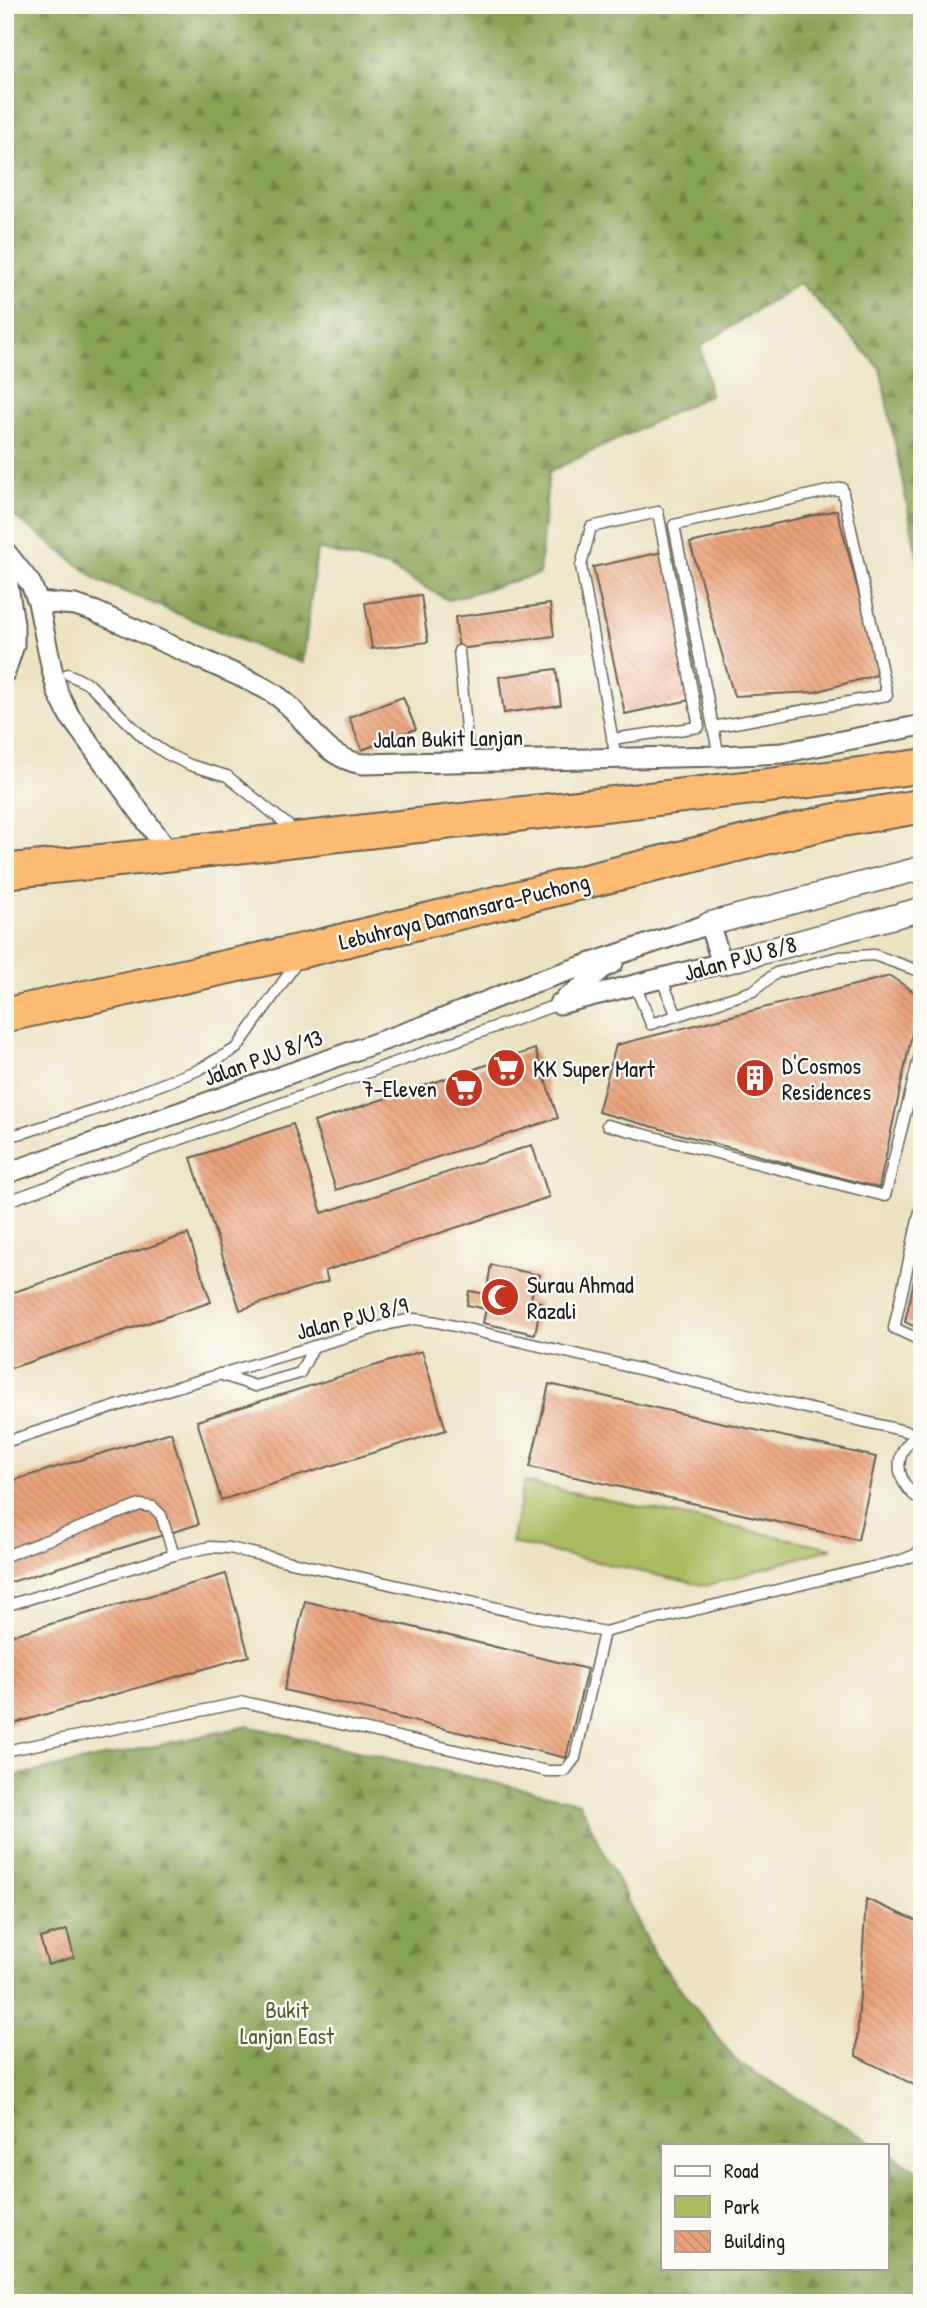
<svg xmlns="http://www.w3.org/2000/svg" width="927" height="2308" font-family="'Patrick Hand',sans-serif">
  <defs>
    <pattern id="forest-firs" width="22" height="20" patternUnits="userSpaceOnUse" patternTransform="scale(1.75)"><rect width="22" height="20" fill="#89a355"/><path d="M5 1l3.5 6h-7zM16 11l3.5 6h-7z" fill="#6f8446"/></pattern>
    <pattern id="building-back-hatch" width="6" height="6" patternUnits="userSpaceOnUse" patternTransform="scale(1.75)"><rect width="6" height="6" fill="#e9a179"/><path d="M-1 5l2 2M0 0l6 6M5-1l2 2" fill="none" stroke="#c78a68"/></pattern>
  </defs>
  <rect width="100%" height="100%" fill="#fdfcf7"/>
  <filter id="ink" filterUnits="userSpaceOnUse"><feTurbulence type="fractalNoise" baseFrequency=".0143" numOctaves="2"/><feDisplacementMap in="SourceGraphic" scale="14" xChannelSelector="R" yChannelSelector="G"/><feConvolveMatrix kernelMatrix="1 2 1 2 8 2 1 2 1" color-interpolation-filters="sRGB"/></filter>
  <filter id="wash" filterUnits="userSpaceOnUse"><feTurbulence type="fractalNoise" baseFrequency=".00686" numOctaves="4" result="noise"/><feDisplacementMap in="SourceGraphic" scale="28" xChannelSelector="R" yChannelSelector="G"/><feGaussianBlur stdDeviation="1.57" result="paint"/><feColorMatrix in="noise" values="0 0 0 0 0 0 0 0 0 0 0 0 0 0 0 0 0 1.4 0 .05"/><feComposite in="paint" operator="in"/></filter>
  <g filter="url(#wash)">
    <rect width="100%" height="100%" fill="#ece3c3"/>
    <path fill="#acbb5e" stroke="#646c3d" stroke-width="2" d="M524 1482 832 1548 706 1586 511 1543Z"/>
    <path fill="url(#forest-firs)" stroke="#526038" stroke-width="2" d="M5 5H922V580L880 368 800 283 701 346 710 395 549 472 539 574 448 600 388 567 317 549 303 663 267 651 99 581 5 509Z
      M248 1726 579 1802 654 1954 736 2061 876 2145H663V2268H887V2152L922 2173V2303H5V1778Z"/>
    <g id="blocks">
      <path fill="url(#building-back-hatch)" d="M837 510 880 674 815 692 734 696 690 543Z
        M667 551 699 698 625 714 593 567Z
        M421 595 428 642 372 649 365 603Z
        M550 604 554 636 459 649 455 617Z
        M556 669 561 705 504 713 499 677Z
        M403 697 416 729 362 750 349 717Z
        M890 976 920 996 879 1188 598 1112 616 1045Z
        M535 1049 558 1118 336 1190 314 1122Z
        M293 1124 322 1213 532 1145 549 1197 325 1271 328 1281 240 1310 191 1158Z
        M188 1234 211 1302 5 1370V1295Z
        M921 1248H922V1330L905 1322Z
        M491 1265 540 1275 538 1284H534L531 1300 541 1302 535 1334 483 1323 486 1309 467 1305 469 1291 486 1294Z
        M422 1351 446 1430 221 1500 197 1421Z
        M549 1384 876 1457 858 1540 530 1467Z
        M171 1432 199 1524 5 1584V1483Z
        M226 1574 249 1656 5 1726V1637Z
        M305 1601 587 1669 566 1758 284 1690Z
        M866 1899 922 1923V2089L856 2056Z
        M67 1930 74 1957 48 1965 40 1938Z"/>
    </g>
  </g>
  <g filter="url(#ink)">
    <use href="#blocks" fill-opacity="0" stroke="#656256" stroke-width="2"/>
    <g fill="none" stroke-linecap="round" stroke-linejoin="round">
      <defs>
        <path id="service" d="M459 651 469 762
          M68 674 90 685 146 740 167 754 190 765 227 776 295 831
          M713 727 887 695 842 488 674 525 713 727 719 756
          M612 739 699 727 658 512 591 527 581 566 616 758
          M661 978 677 1016
          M635 985 651 1024 753 991 776 973 839 957 874 955 922 972
          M607 1125 885 1196 922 1046
          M5 1137 26 1132 106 1106 198 1070 237 1048 297 962
          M5 1202 559 1004
          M922 1202 894 1328 922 1341
          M219 1374 255 1386 300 1373 314 1346
          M922 1433C890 1449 894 1484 922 1501
          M5 1442 170 1389 393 1323 414 1319 437 1322 918 1434
          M5 1556 140 1505 153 1507 161 1515 174 1555
          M5 1606 174 1555 210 1547 229 1548 604 1632 902 1560 915 1555 922 1548
          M5 1751 244 1702 547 1771H565L575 1758 604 1632"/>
        <path id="minor" d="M5 551 31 584 38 602 52 670 58 693 69 715 171 855
          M5 566 14 624V645L5 672
          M38 602 75 605 94 611C132 628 170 645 208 662 229 672 262 684 280 698 311 722 319 756 362 764L719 756 782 753 922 725
          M565 999 583 986 602 969 613 963
          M5 1174 427 1025 535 982 709 924 722 963 559 1004"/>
        <path id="tertiary" d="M709 924 922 868
          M722 963 922 909"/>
        <path id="motorway" d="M5 871C153 857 300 839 448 822 606 804 764 788 922 766
          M5 1015 305 950 833 821 922 806"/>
      </defs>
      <use href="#service" stroke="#656256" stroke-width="13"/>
      <use href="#minor" stroke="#656256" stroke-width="23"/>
      <use href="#tertiary" stroke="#656256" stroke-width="26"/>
      <use href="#motorway" stroke="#656256" stroke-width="37"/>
      <use href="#service" stroke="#fff" stroke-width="10"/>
      <use href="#minor" stroke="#fff" stroke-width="19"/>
      <use href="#tertiary" stroke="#fff" stroke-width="23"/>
      <use href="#motorway" stroke="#febb71" stroke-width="33"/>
    </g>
  </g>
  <defs>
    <symbol id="supermarket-disc" viewBox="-11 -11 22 22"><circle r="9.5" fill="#c8321e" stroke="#fdfcf7"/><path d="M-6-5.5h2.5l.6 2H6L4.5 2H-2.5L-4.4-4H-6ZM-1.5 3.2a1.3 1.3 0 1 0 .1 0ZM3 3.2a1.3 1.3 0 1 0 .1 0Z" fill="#fff"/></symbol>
    <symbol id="building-disc" viewBox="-11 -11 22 22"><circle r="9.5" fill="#c8321e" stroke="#fdfcf7"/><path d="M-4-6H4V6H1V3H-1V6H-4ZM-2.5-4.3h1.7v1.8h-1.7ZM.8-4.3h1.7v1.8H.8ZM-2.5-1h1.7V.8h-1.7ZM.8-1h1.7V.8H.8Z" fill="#fff"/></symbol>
    <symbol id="mosque-disc" viewBox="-11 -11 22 22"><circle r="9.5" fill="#c8321e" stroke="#fdfcf7"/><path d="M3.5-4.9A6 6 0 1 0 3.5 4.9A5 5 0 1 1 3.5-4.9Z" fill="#fff"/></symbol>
  </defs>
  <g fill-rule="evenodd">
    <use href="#supermarket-disc" x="484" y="1046" width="44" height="44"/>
    <use href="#building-disc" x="733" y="1056" width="44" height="44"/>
    <use href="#supermarket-disc" x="442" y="1066" width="44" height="44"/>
    <use href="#mosque-disc" x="478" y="1275" width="44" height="44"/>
  </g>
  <g text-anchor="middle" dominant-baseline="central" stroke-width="5" stroke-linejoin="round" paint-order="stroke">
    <g font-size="23" fill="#1c1c1c" stroke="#fdfcf7">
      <text transform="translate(448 738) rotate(-1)">Jalan Bukit Lanjan</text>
      <text transform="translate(464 911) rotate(-14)">Lebuhraya Damansara–Puchong</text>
      <text transform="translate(740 958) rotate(-15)">Jalan PJU 8/8</text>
      <text transform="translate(263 1057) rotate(-20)">Jalan PJU 8/13</text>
      <text transform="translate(352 1318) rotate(-14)">Jalan PJU 8/9</text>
    </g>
    <g font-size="23" fill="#1c1c1c" stroke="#fdfcf7" text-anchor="start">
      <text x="782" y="1065">D'Cosmos<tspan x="782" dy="26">Residences</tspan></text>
      <text x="533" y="1068">KK Super Mart</text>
      <text x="437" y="1088" text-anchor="end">7-Eleven</text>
      <text x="527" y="1284">Surau Ahmad<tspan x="527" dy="26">Razali</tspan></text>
    </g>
    <g font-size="23" fill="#565c36" stroke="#fdfcf7">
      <text x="287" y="2009">Bukit<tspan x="287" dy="26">Lanjan East</tspan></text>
    </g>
  </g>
  <rect width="927" height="2308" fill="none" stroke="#fdfcf7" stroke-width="28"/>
  <rect x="661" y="2144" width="228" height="126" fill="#fdfcf7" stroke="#a3a29f" stroke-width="2"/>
  <rect x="675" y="2166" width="35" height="10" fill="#ffffff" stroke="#a3a29f" stroke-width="2"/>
  <text x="724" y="2178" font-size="21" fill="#1c1c1c">Road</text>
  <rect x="675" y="2196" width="35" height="21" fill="#acbb5e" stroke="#a3a29f" stroke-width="2"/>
  <text x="724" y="2214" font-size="21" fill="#1c1c1c">Park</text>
  <rect x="675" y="2231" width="35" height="21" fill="url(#building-back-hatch)" stroke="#a3a29f" stroke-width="2"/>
  <text x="724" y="2248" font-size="21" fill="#1c1c1c">Building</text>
</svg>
